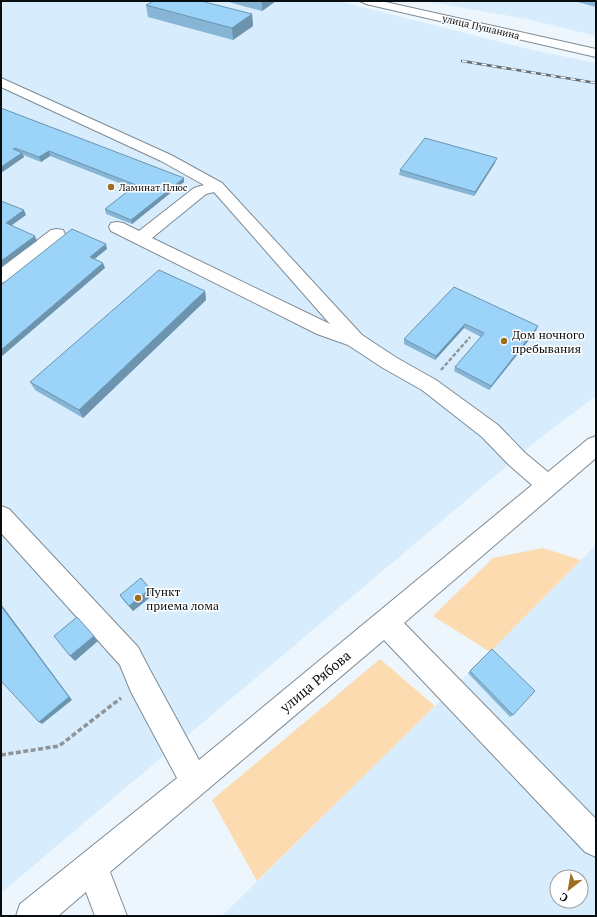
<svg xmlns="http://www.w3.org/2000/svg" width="597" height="917" font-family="'PT Serif',serif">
  <rect width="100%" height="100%" fill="#edf6fd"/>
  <path fill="#d7edfd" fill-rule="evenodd" d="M1 1H339L528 49 596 63V396L540 438 1 893Z
    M424 1H596V36L527 19Z
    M596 545V916H222L490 652ZM557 877H581V901H557Z"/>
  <path fill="#fcdbb0" d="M543 548 581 560 490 652 433 616 493 558Z
    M380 659 435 706 257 881 212 800Z"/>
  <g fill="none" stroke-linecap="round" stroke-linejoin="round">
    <defs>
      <path id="minor" d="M360 1H381L596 49V57L366 4Z
        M1 78 171 155 222 183 362 335 397 358 436 380 498 425 525 453 548 472 588 439 596 436V458L404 623 596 819V857L585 852 384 640 110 872 127 916H95L86 892 58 916H16L20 904 177 778 131 692 120 665 1 533V506L9 509 138 647 151 672 199 760 532 485 509 465 482 437 422 390 383 368 348 345 317 334 111 231 109 227 111 223 117 222 123 223 139 231 194 188 204 185 161 161 1 87ZM214 192 330 324 152 238 206 194Z
        M57 229 63 230 65 234 63 238 7 281 1 283V268L51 230Z"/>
    </defs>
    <use href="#minor" stroke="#7e8b95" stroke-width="2"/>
    <path stroke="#8e959a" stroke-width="2.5" stroke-dasharray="4 2" stroke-linecap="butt" d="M441 370 470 337"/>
    <path stroke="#8e959a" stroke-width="3.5" stroke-dasharray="5 2.5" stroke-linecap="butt" d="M1 755 59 746 121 698"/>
    <use href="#minor" fill="#fff" fill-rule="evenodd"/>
    <defs>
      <path id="rail" d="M462 61 596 83"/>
    </defs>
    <use href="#rail" stroke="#666d72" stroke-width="2.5"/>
    <use href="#rail" stroke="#fff" stroke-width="1.5" stroke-dasharray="5" stroke-linecap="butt"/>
  </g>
  <path fill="#86b5d6" d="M225 1H276L262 11Z
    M574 1H596V7Z
    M146 5 252 14 253 26 233 40 148 17Z
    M1 108 184 182 132 224 106 214 105 209 132 188 50 156 41 162 23 155 24 157 1 173Z
    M495 163 474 196 399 175 400 170Z
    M454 287 536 331 489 390 454 371 455 367 481 337 464 328 435 360 404 344V339Z
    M205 291 206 300 83 418 35 390 30 382Z
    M150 589 153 595 133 611 124 601 120 595Z
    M470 671 513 715 510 717 468 673Z"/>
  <path fill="#6d94ae" d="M264 1H276L262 11V2Z
    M252 14 253 26 233 40 232 28Z
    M49 151 50 156 41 162 39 157Z
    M22 153 24 157 1 173V167Z
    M497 158 495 163 474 196 475 192Z
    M184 178V182L132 224 131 220Z
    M24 210 26 215 8 228 6 223Z
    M35 236 37 241 1 267V261Z
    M106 244 107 249 91 262 90 257Z
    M103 263 105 268 1 357V350Z
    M205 291 206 300 83 418 79 410Z
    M465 324 464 328 435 360 436 356Z
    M538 326 536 331 489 390 491 386Z
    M150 589 153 595 133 611 129 606Z
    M1 604 72 700 42 724 39 722Z
    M94 636 98 641 75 661 70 656Z"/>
  <path fill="#9cd3f9" stroke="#6d94ae" d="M154 1H201L252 14 232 28 146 5Z
    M1 108 184 178 131 220 105 209 136 185 49 151 39 157 15 148 13 149 22 153 1 167Z
    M425 138 497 158 475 192 400 170Z
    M1 201 24 210 6 223 35 236 1 261Z
    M72 229 106 244 90 257 103 263 1 350V285Z
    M159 270 205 291 79 410 30 382Z
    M454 287 538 326 491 386 455 367 484 333 465 324 436 356 404 339Z
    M141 578 150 589 129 606 120 595Z
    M1 606 69 697 39 722 1 681Z
    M77 617 94 636 70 656 54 636Z
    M492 649 535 691 513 715 470 671Z"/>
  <g fill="#9e6d22" stroke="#fff" stroke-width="1.5">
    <circle cx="111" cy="187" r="4"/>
    <circle cx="504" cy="341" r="4"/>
    <circle cx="138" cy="598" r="4"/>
  </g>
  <g text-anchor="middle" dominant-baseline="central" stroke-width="3" stroke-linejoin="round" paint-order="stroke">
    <g font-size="10" fill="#080d10" stroke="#fff">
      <text transform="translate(481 27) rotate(13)">улица Пушанина</text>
    </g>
    <g font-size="10" fill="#080d10" stroke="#fff" text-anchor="start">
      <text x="119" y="187">Ламинат Плюс</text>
    </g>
    <g font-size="12" fill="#080d10" stroke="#fff" text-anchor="start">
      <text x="512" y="334">Дом ночного<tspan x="512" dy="14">пребывания</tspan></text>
      <text x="146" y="591">Пункт<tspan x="146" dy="14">приема лома</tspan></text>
    </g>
    <g font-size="14" fill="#080d10" stroke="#fff">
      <text transform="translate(315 681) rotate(-40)">улица Рябова</text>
    </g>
  </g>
  <rect width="597" height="917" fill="none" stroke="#080d10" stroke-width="4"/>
  <g transform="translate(569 889) rotate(211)"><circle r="19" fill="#ffffff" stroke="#9c9e9f"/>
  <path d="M0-3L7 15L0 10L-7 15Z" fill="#9e6d22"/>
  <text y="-6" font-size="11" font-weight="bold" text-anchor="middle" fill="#080d10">С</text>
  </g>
</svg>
